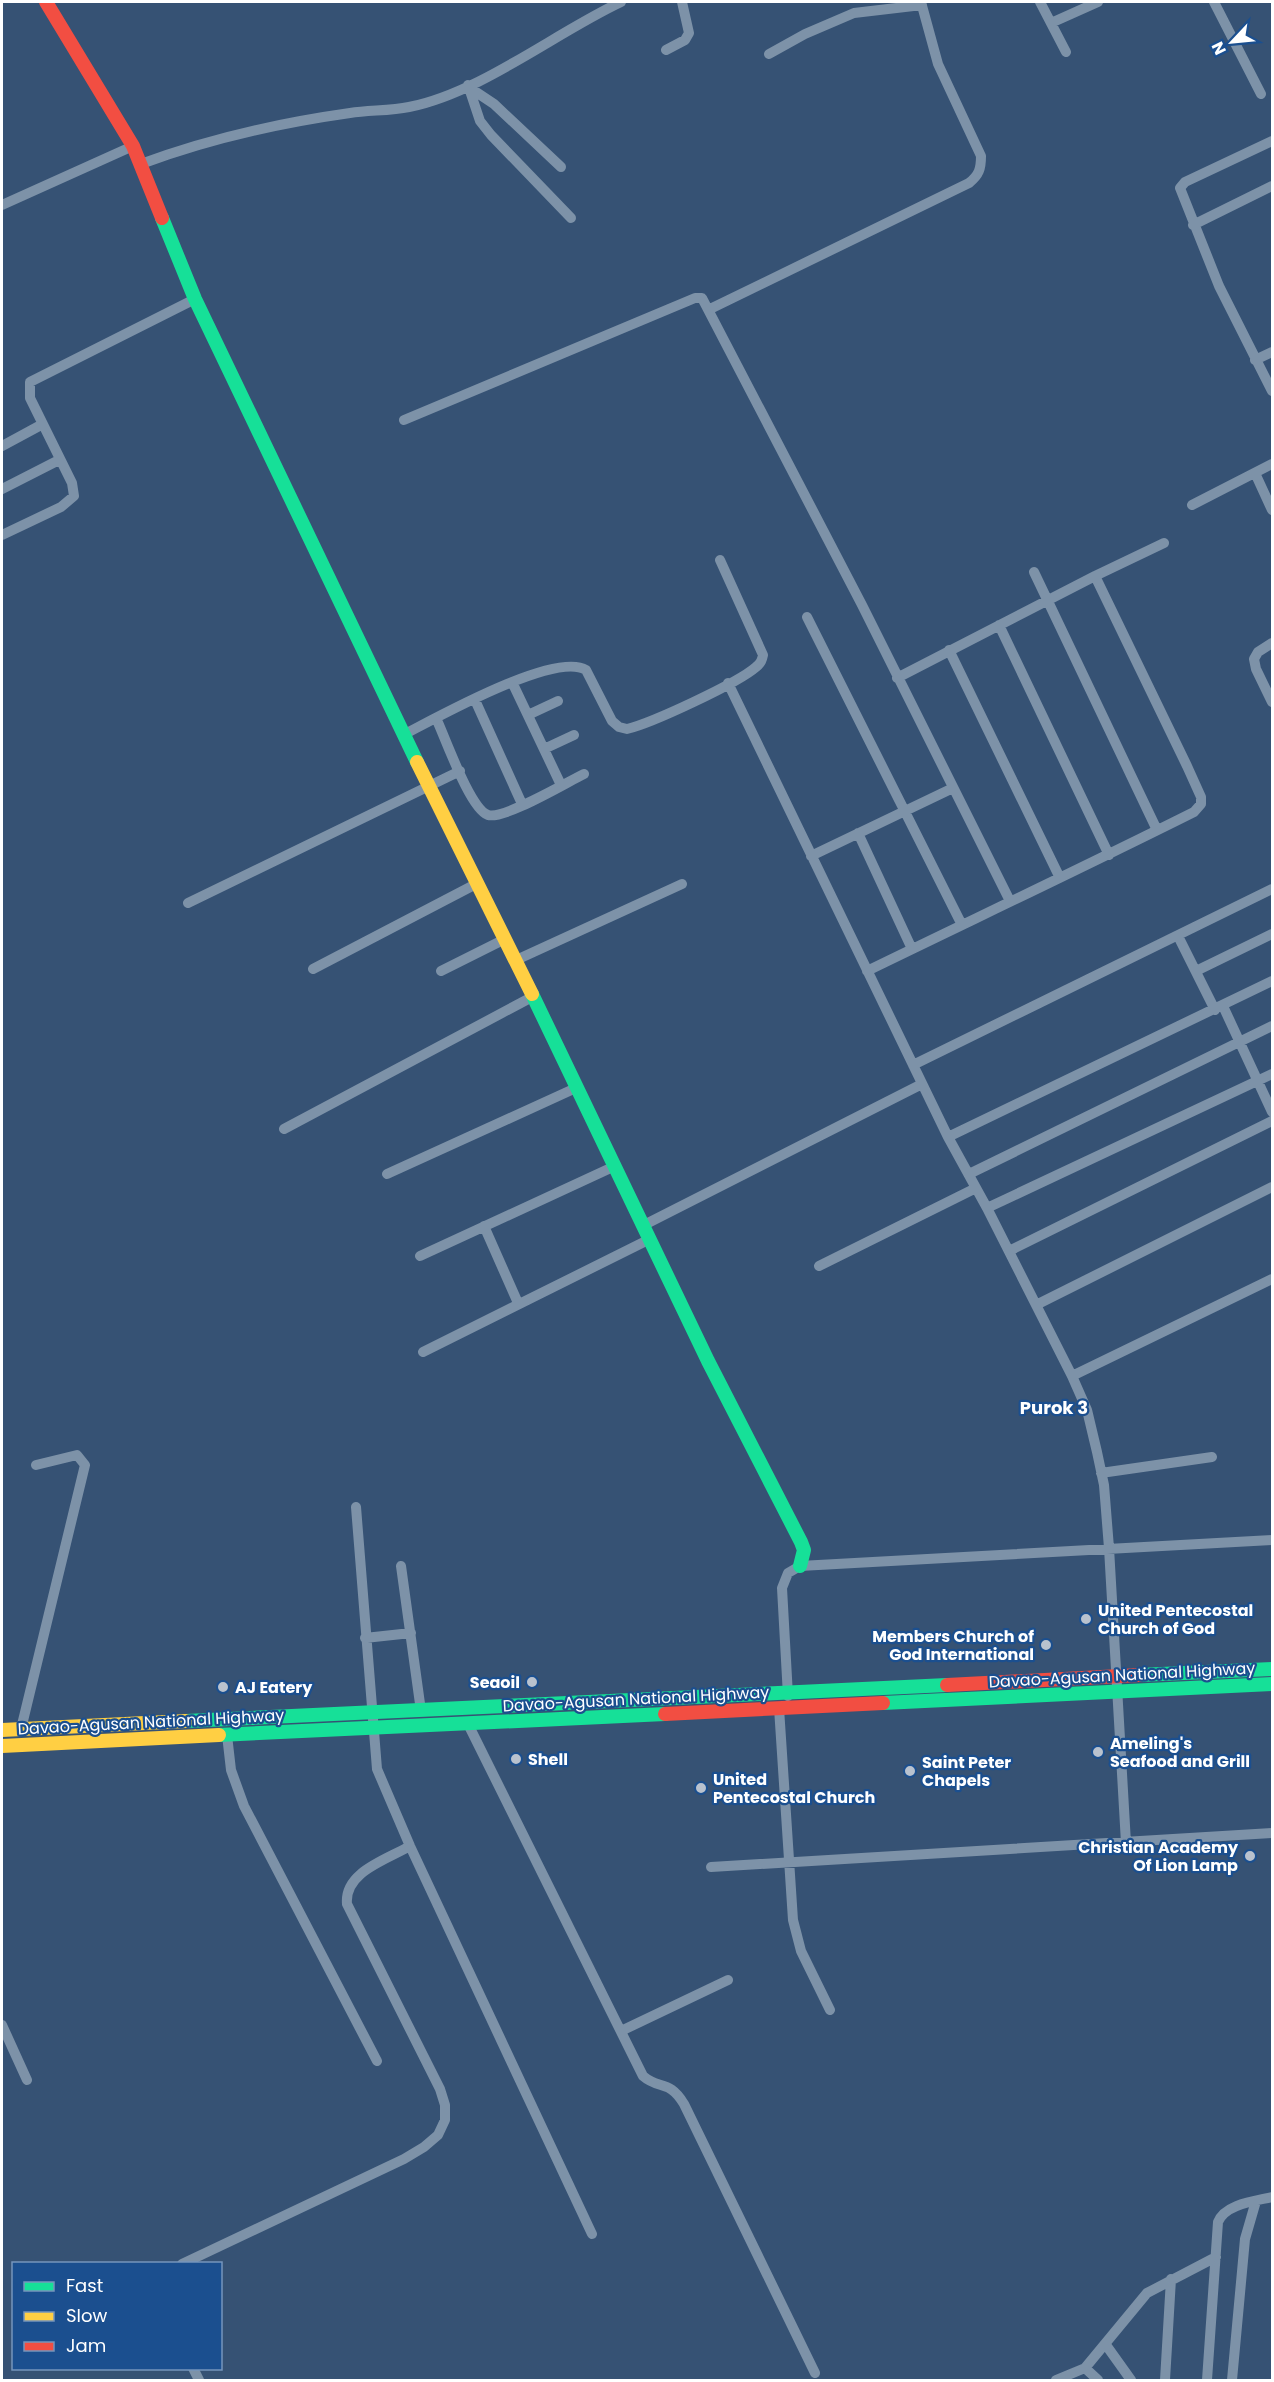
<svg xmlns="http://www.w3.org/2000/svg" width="1274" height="2382" font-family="Poppins,sans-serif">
  <rect width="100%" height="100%" fill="#365274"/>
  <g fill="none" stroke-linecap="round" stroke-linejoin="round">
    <path stroke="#7d92a8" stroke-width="10" d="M1040 2 1066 52
      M1214 2 1261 94
      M1051 23 1098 2
      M666 50 685 40 689 33 682 2
      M769 54 805 34 854 13 922 5
      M468 85 480 121 491 135 571 218
      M470 88 494 104 561 167
      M1272 141 1185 182 1180 188 1219 286 1272 391
      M141 164C208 139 279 123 350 113 369 110 390 111 409 107 480 93 555 33 621 2
      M2 205 133 146
      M1193 225 1272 186
      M710 309 969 183C979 175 981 169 981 156L938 64 921 2
      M1255 360 1272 352
      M404 420 695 298H702L862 605 1010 901
      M2 446 41 425
      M1255 473 1272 510
      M2 489 59 460
      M1192 505 1272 464
      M2 535 61 507 74 496 72 483 30 398V382L195 299
      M1034 572 1157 830
      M1095 576 1164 543
      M807 617 962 925
      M999 625 1109 855
      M1272 643 1258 652 1254 659 1256 669 1272 702
      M949 650 1059 876
      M512 682 561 785
      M728 683 948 1137 987 1208 1072 1376 1087 1410 1097 1452 1104 1485 1109 1548 1126 1843
      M475 700 522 804
      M528 715 558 701
      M436 718C445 737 470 809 488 815 504 820 567 782 584 774
      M403 735C436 718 555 651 586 670L612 721 619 727 627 729C652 723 738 683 756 667 761 663 762 660 763 655L720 560
      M544 749 574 735
      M858 833 912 949
      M811 856 953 788
      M188 903 460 771
      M1178 936 1215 1010
      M514 961 682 884
      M313 969 476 884
      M441 971 503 940
      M867 971C976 918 1086 866 1194 812L1201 804V797L1187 766 1095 576 897 678
      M1196 971 1272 934
      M1223 1006 1272 1112
      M913 1065 1272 889
      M284 1129 532 997
      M948 1137 1272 981
      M387 1174 578 1087
      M969 1174 1272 1026
      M987 1208 1272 1074
      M644 1225 922 1084
      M484 1226 518 1303
      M1009 1251 1272 1121
      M420 1256 615 1166
      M819 1266 976 1188
      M1036 1305 1272 1187
      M423 1352 650 1239
      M1072 1376 1272 1279
      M1101 1473 1212 1457
      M356 1507 377 1769 410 1846 592 2234
      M401 1566 421 1711
      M365 1638 411 1633
      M788 1696 782 1588 788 1573 800 1566 1272 1540
      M779 1708 793 1920 801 1951 830 2010
      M467 1722 643 2076C659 2090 669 2079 684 2104L815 2373
      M21 1729 85 1465 77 1455 36 1465
      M227 1735 231 1770 244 1806 377 2061
      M711 1867 1272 1833
      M2 2025 27 2080
      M621 2031 728 1980
      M182 2264 404 2159 424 2147 438 2135 445 2120V2105L440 2089 347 1904C344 1872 386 1860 410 1846
      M1106 2345 1131 2380
      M193 2368 199 2380
      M1085 2368 1147 2293 1216 2257
      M1056 2380 1085 2368 1098 2380
      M1165 2380 1171 2279
      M1207 2380 1218 2222C1225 2204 1255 2201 1272 2197
      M1232 2380 1245 2239 1256 2201"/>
    <path stroke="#16e098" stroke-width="14" d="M162 218 195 299 417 762
      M532 994 708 1361 801 1542 804 1550 800 1566
      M1139 1675 1272 1669
      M883 1703 1272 1684
      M186 1721 947 1685
      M219 1735 665 1714"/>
    <path stroke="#ffcf43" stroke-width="14" d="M417 762 532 994
      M2 1730 186 1721
      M2 1746 219 1735"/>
    <path stroke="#f24e42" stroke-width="14" d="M46 2 133 146 162 218
      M947 1685 1139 1675
      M665 1714 883 1703"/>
  </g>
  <g fill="#b9c2ce" stroke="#1b4f8f" stroke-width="2">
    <circle cx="1086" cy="1619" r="6"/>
    <circle cx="1046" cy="1645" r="6"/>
    <circle cx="532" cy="1682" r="6"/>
    <circle cx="223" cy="1687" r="6"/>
    <circle cx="1098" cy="1752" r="6"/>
    <circle cx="516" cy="1759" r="6"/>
    <circle cx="910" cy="1771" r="6"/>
    <circle cx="701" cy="1788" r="6"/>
    <circle cx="1250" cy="1856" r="6"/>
  </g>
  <g text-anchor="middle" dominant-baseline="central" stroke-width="4.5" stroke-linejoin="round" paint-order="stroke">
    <g font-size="16" font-weight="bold" fill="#fff" stroke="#1b4f8f" text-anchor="start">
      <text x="1098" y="1610">United Pentecostal<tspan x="1098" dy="18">Church of God</tspan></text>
      <text x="1034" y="1636" text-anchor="end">Members Church of<tspan x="1034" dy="18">God International</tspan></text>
      <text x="520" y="1682" text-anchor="end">Seaoil</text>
      <text x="235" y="1687">AJ Eatery</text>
      <text x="1110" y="1743">Ameling's<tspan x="1110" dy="18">Seafood and Grill</tspan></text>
      <text x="528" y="1759">Shell</text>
      <text x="922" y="1762">Saint Peter<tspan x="922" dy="18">Chapels</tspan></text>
      <text x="713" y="1779">United<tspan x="713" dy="18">Pentecostal Church</tspan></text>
      <text x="1238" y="1847" text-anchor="end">Christian Academy<tspan x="1238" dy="18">Of Lion Lamp</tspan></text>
    </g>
    <g font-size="16" fill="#fff" stroke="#1b4f8f">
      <text transform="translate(1122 1675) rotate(-3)">Davao-Agusan National Highway</text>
      <text transform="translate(636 1699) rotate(-3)">Davao-Agusan National Highway</text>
      <text transform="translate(151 1722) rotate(-3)">Davao-Agusan National Highway</text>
    </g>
    <g font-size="18" font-weight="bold" fill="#fff" stroke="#1b4f8f">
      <text x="1054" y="1407">Purok 3</text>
    </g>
  </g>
  <rect width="1274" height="2382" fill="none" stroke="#ffffff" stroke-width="6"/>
  <rect x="12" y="2262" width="210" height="108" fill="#1b4f8f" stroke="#7695bc" stroke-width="1.5"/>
  <rect x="24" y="2282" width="30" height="9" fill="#16e098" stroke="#7695bc" stroke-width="1.5"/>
  <text x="66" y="2292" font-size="18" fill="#ffffff">Fast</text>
  <rect x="24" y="2312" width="30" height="9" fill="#ffcf43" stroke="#7695bc" stroke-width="1.5"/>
  <text x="66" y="2322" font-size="18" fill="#ffffff">Slow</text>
  <rect x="24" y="2342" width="30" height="9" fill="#f24e42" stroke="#7695bc" stroke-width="1.5"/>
  <text x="66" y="2352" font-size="18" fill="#ffffff">Jam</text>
  <g transform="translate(1232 42) rotate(244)" stroke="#1b4f8f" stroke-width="4.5" paint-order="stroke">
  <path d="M0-4.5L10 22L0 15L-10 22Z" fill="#ffffff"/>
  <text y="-9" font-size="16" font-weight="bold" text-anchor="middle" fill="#ffffff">N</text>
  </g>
</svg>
